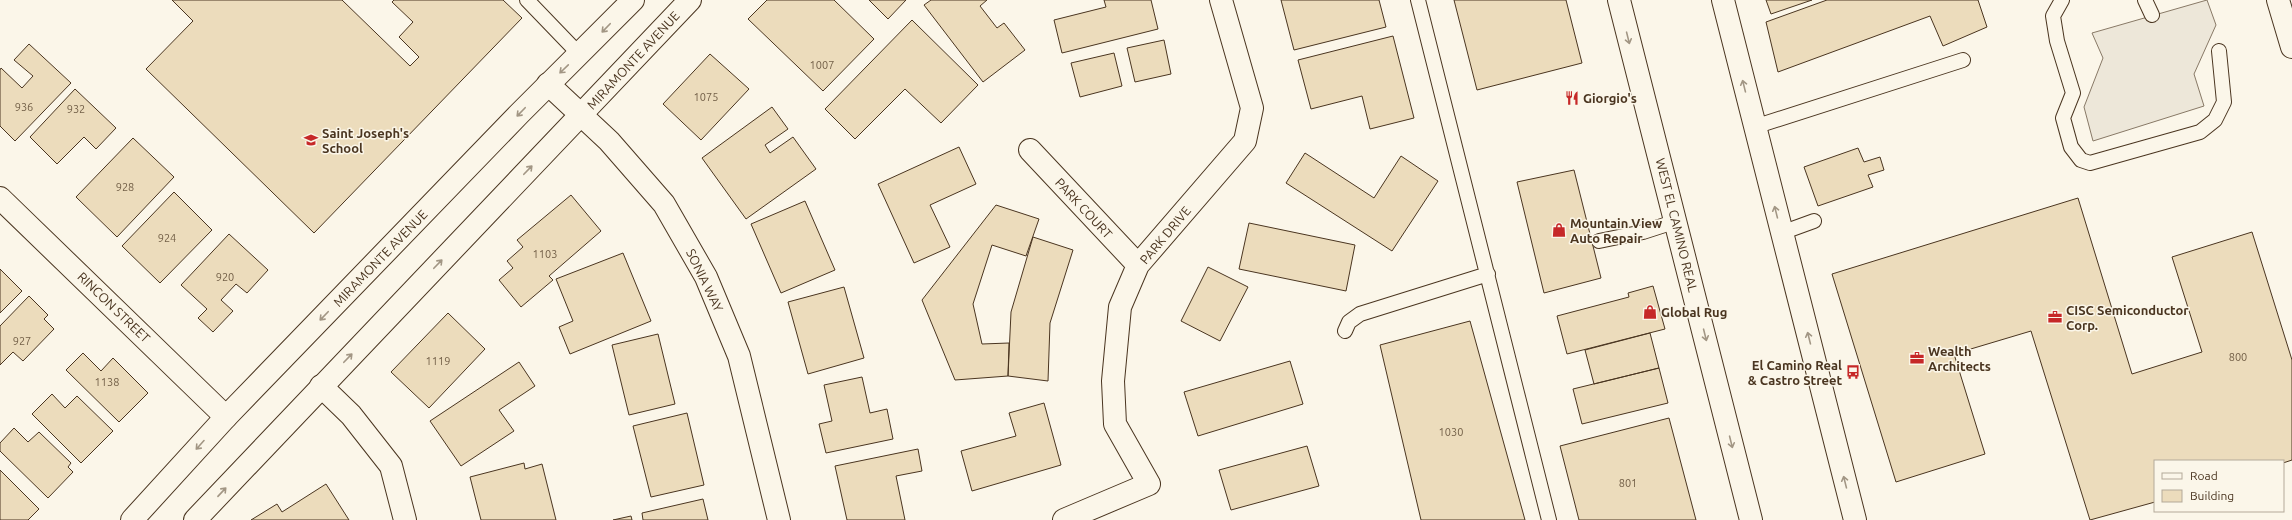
<svg xmlns="http://www.w3.org/2000/svg" width="2292" height="520" font-family="Ubuntu,sans-serif">
  <rect width="100%" height="100%" fill="#fbf6e9"/>
  <path fill="#ede7d9" stroke="#887966" d="M2207 0 2216 25 2194 74 2204 106 2093 141 2084 107 2103 58 2092 33Z"/>
  <path fill="#ecdcbc" stroke="#4a3520" d="M172 0H342L410 66 419 57 399 37 413 22 392 2 394 0H503L522 18 314 233 146 69 193 21Z
    M767 0H834L874 39 823 91 748 19Z
    M869 0H906L888 19Z
    M931 0H987L980 6 997 28 1004 23 1025 50 983 82 924 5Z
    M1104 0H1151L1158 29 1062 53 1054 20 1106 7Z
    M1281 0H1379L1386 27 1294 50Z
    M1454 0H1566L1582 63 1477 90Z
    M1766 0H1812L1771 14Z
    M1827 0H1978L1987 27 1943 46 1930 16 1778 72 1766 22Z
    M912 20 978 85 941 123 905 89 855 139 825 109Z
    M1393 36 1414 118 1370 129 1362 96 1311 109 1298 60Z
    M1164 40 1171 74 1135 82 1127 48Z
    M29 44 71 83 15 141 0 126V70L1 68 22 88 33 76 14 60Z
    M1114 53 1122 86 1080 97 1071 63Z
    M710 54 749 89 701 140 663 104Z
    M75 89 116 128 96 149 84 137 57 164 30 137Z
    M772 107 788 129 765 145 770 153 793 137 816 169 746 219 702 158Z
    M133 138 174 177 117 237 76 197Z
    M959 147 976 184 930 205 950 247 914 263 878 184Z
    M1858 148 1864 162 1880 157 1884 170 1868 175 1873 187 1818 206 1804 167Z
    M1305 153 1374 198 1401 156 1438 181 1392 251 1286 183Z
    M1574 170 1601 278 1544 293 1517 182Z
    M174 192 212 230 160 283 122 246Z
    M571 195 601 231 549 276 553 280 521 307 499 280 513 268 507 261 523 247 517 240Z
    M2078 198 2132 374 2202 352 2172 257 2252 232 2292 360V460L2283 463V461H2155V502L2090 520 2031 331 1954 354 1985 454 1896 482 1832 274Z
    M805 201 835 270 781 293 751 224Z
    M996 205 1039 219 1026 256 992 245 973 304 982 344 1009 343 1008 376 955 380 922 300Z
    M1249 223 1355 245 1346 291 1239 269Z
    M229 234 268 270 247 293 236 284 221 300 233 311 213 332 198 318 207 309 181 285Z
    M1033 237 1073 250 1050 323 1048 381 1008 376 1011 312Z
    M623 253 651 321 570 354 559 327 573 321 556 279Z
    M1208 267 1248 287 1220 341 1181 321Z
    M0 269 22 291 0 313Z
    M1653 286 1665 329 1567 354 1557 316 1629 297 1628 293Z
    M844 287 864 358 808 374 788 302Z
    M29 296 48 315 44 319 54 329 23 361 13 352 0 365V326Z
    M448 313 485 349 429 408 391 372Z
    M1470 321 1525 520H1421L1380 345Z
    M1650 333 1659 368 1594 384 1585 350Z
    M658 334 675 404 629 415 612 345Z
    M83 353 101 371 113 358 148 393 119 422 66 370Z
    M1290 361 1303 404 1198 436 1184 392Z
    M519 362 535 386 499 410 514 431 461 466 430 421Z
    M1659 368 1668 403 1582 424 1573 389Z
    M862 377 870 413 887 409 893 439 826 453 819 424 832 421 824 385Z
    M52 394 65 408 77 396 113 431 81 463 32 414Z
    M1044 403 1061 465 972 491 961 451 1016 436 1009 413Z
    M687 413 704 485 651 497 633 426Z
    M1669 418 1696 520H1579L1560 446Z
    M14 428 28 442 39 432 71 463 68 467 73 472 48 498 0 451V443Z
    M1307 446 1319 486 1231 510 1219 470Z
    M918 449 922 471 896 476 905 520H847L835 466Z
    M524 463 525 469 542 464 556 520H481L470 477Z
    M0 470 39 509 28 520H0Z
    M326 484 349 520H251L277 504 282 512Z
    M703 499 708 520H643L642 513Z
    M631 516 632 520H613Z"/>
  <g fill="none" stroke-linecap="round" stroke-linejoin="round">
    <defs>
      <path id="service" d="M527 0 579 54
        M1418 0 1549 520
        M2062 0 2053 16 2057 41 2073 93 2063 118 2071 147 2081 160 2090 163 2200 132 2215 120 2224 102 2219 51
        M2145 0 2152 15
        M1754 127 1963 60
        M1781 233 1814 221
        M1599 241 1643 232 1677 221
        M1345 331 1349 322 1360 314 1488 274"/>
      <path id="minor" d="M2278 0 2292 47
        M548 84 609 141 664 204 706 277 739 356 779 520
        M1030 150 1138 265
        M0 198 226 417
        M321 386 351 415 391 466 405 520
        M1064 520 1149 484 1115 424 1113 381 1120 307 1138 265 1245 141 1252 108 1221 0"/>
      <path id="secondary" d="M132 520 226 417 519 114 633 0
        M195 520 690 0"/>
      <path id="primary" d="M1619 0 1751 520
        M1723 0 1855 520"/>
    </defs>
    <use href="#service" stroke="#4a3520" stroke-width="16"/>
    <use href="#minor" stroke="#4a3520" stroke-width="24"/>
    <use href="#secondary" stroke="#4a3520" stroke-width="24"/>
    <use href="#primary" stroke="#4a3520" stroke-width="24"/>
    <use href="#service" stroke="#fbf6e9" stroke-width="14"/>
    <use href="#minor" stroke="#fbf6e9" stroke-width="22"/>
    <use href="#secondary" stroke="#fbf6e9" stroke-width="22"/>
    <use href="#primary" stroke="#fbf6e9" stroke-width="22"/>
  </g>
  <defs><path id="oneway-shaft" d="M-6 0H5M1.5-3L5.5 0L1.5 3" fill="none" stroke-width="1.6" stroke-linecap="round" stroke-linejoin="round"/></defs>
  <g stroke="#a29684">
    <use href="#oneway-shaft" transform="translate(606 28) rotate(134)"/>
    <use href="#oneway-shaft" transform="translate(1628 38) rotate(76)"/>
    <use href="#oneway-shaft" transform="translate(564 69) rotate(136)"/>
    <use href="#oneway-shaft" transform="translate(1744 86) rotate(-104)"/>
    <use href="#oneway-shaft" transform="translate(521 112) rotate(134)"/>
    <use href="#oneway-shaft" transform="translate(528 170) rotate(-46)"/>
    <use href="#oneway-shaft" transform="translate(1776 212) rotate(-104)"/>
    <use href="#oneway-shaft" transform="translate(438 264) rotate(-46)"/>
    <use href="#oneway-shaft" transform="translate(324 316) rotate(134)"/>
    <use href="#oneway-shaft" transform="translate(1705 335) rotate(76)"/>
    <use href="#oneway-shaft" transform="translate(1809 338) rotate(-104)"/>
    <use href="#oneway-shaft" transform="translate(348 358) rotate(-46)"/>
    <use href="#oneway-shaft" transform="translate(1731 442) rotate(76)"/>
    <use href="#oneway-shaft" transform="translate(200 445) rotate(132)"/>
    <use href="#oneway-shaft" transform="translate(1845 482) rotate(-104)"/>
    <use href="#oneway-shaft" transform="translate(222 492) rotate(-47)"/>
  </g>
  <defs>
    <symbol id="restaurant-bare" viewBox="-9 -9 18 18"><path d="M-5-6h1v4h1v-4h1v4h1v-4h1v5L-1.5 .5V6h-2V.5L-5-1ZM5-6V6H3V1.5H1.5Q1.5-4 5-6Z" fill="#c62828" stroke="#fbf6e9" stroke-width="2.5" paint-order="stroke"/></symbol>
    <symbol id="school-bare" viewBox="-9 -9 18 18"><path d="M0-5L7-2L0 1L-7-2ZM-4 1L0 2.5L4 1V4Q0 6-4 4Z" fill="#c62828" stroke="#fbf6e9" stroke-width="2.5" paint-order="stroke"/></symbol>
    <symbol id="shop-bare" viewBox="-9 -9 18 18"><path d="M-5-2.5h2.3a2.7 3.5 0 0 1 5.4 0H5L5.5 6h-11ZM-1.5-2.5h3a1.5 2.3 0 0 0-3 0Z" fill="#c62828" stroke="#fbf6e9" stroke-width="2.5" paint-order="stroke"/></symbol>
    <symbol id="office-bare" viewBox="-9 -9 18 18"><path d="M-6-3h4V-5.5h4V-3h4V5H-6ZM-1-4.5V-3h2v-1.5ZM-6 0V1H6V0Z" fill="#c62828" stroke="#fbf6e9" stroke-width="2.5" paint-order="stroke"/></symbol>
    <symbol id="bus-bare" viewBox="-9 -9 18 18"><path d="M-5-6H5V4H4V6H2V4H-2V6H-4V4H-5ZM-3.5-4V0h7V-4ZM-3.5 1.2v1.5H-2V1.2ZM2 1.2v1.5H3.5V1.2Z" fill="#c62828" stroke="#fbf6e9" stroke-width="2.5" paint-order="stroke"/></symbol>
  </defs>
  <g fill-rule="evenodd">
    <use href="#restaurant-bare" x="1562" y="88" width="20" height="20"/>
    <use href="#school-bare" x="301" y="130" width="20" height="20"/>
    <use href="#shop-bare" x="1549" y="220" width="20" height="20"/>
    <use href="#shop-bare" x="1640" y="302" width="20" height="20"/>
    <use href="#office-bare" x="2045" y="307" width="20" height="20"/>
    <use href="#office-bare" x="1907" y="348" width="20" height="20"/>
    <use href="#bus-bare" x="1843" y="362" width="20" height="20"/>
  </g>
  <g text-anchor="middle" dominant-baseline="central" stroke-width="3" stroke-linejoin="round" paint-order="stroke">
    <g font-size="11" fill="#725f47">
      <text x="822" y="65">1007</text>
      <text x="706" y="97">1075</text>
      <text x="24" y="107">936</text>
      <text x="76" y="109">932</text>
      <text x="125" y="187">928</text>
      <text x="167" y="238">924</text>
      <text x="545" y="254">1103</text>
      <text x="225" y="277">920</text>
      <text x="22" y="341">927</text>
      <text x="2238" y="357">800</text>
      <text x="438" y="361">1119</text>
      <text x="107" y="382">1138</text>
      <text x="1451" y="432">1030</text>
      <text x="1628" y="483">801</text>
    </g>
    <g font-size="13" fill="#4a3520" stroke="#fbf6e9">
      <text transform="translate(633 60) rotate(-47)">MIRAMONTE AVENUE</text>
      <text transform="translate(1084 208) rotate(47)">PARK COURT</text>
      <text transform="translate(1677 225) rotate(76)">WEST EL CAMINO REAL</text>
      <text transform="translate(1165 235) rotate(-50)">PARK DRIVE</text>
      <text transform="translate(380 258) rotate(-46)">MIRAMONTE AVENUE</text>
      <text transform="translate(705 280) rotate(64)">SONIA WAY</text>
      <text transform="translate(114 307) rotate(44)">RINCON STREET</text>
    </g>
    <g font-size="13" font-weight="bold" fill="#4a3520" stroke="#fbf6e9" text-anchor="start">
      <text x="1583" y="98">Giorgio's</text>
      <text x="322" y="133">Saint Joseph's<tspan x="322" dy="15">School</tspan></text>
      <text x="1570" y="223">Mountain View<tspan x="1570" dy="15">Auto Repair</tspan></text>
      <text x="2066" y="310">CISC Semiconductor<tspan x="2066" dy="15">Corp.</tspan></text>
      <text x="1661" y="312">Global Rug</text>
      <text x="1928" y="351">Wealth<tspan x="1928" dy="15">Architects</tspan></text>
      <text x="1842" y="365" text-anchor="end">El Camino Real<tspan x="1842" dy="15">&amp; Castro Street</tspan></text>
    </g>
  </g>
  <rect x="2154" y="460" width="130" height="52" fill="#fbf6e9" stroke="#b4a999"/>
  <rect x="2162" y="473" width="20" height="6" fill="#fbf6e9" stroke="#b4a999"/>
  <text x="2190" y="480" font-size="12" fill="#4a3520">Road</text>
  <rect x="2162" y="490" width="20" height="12" fill="#ecdcbc" stroke="#b4a999"/>
  <text x="2190" y="500" font-size="12" fill="#4a3520">Building</text>
</svg>
